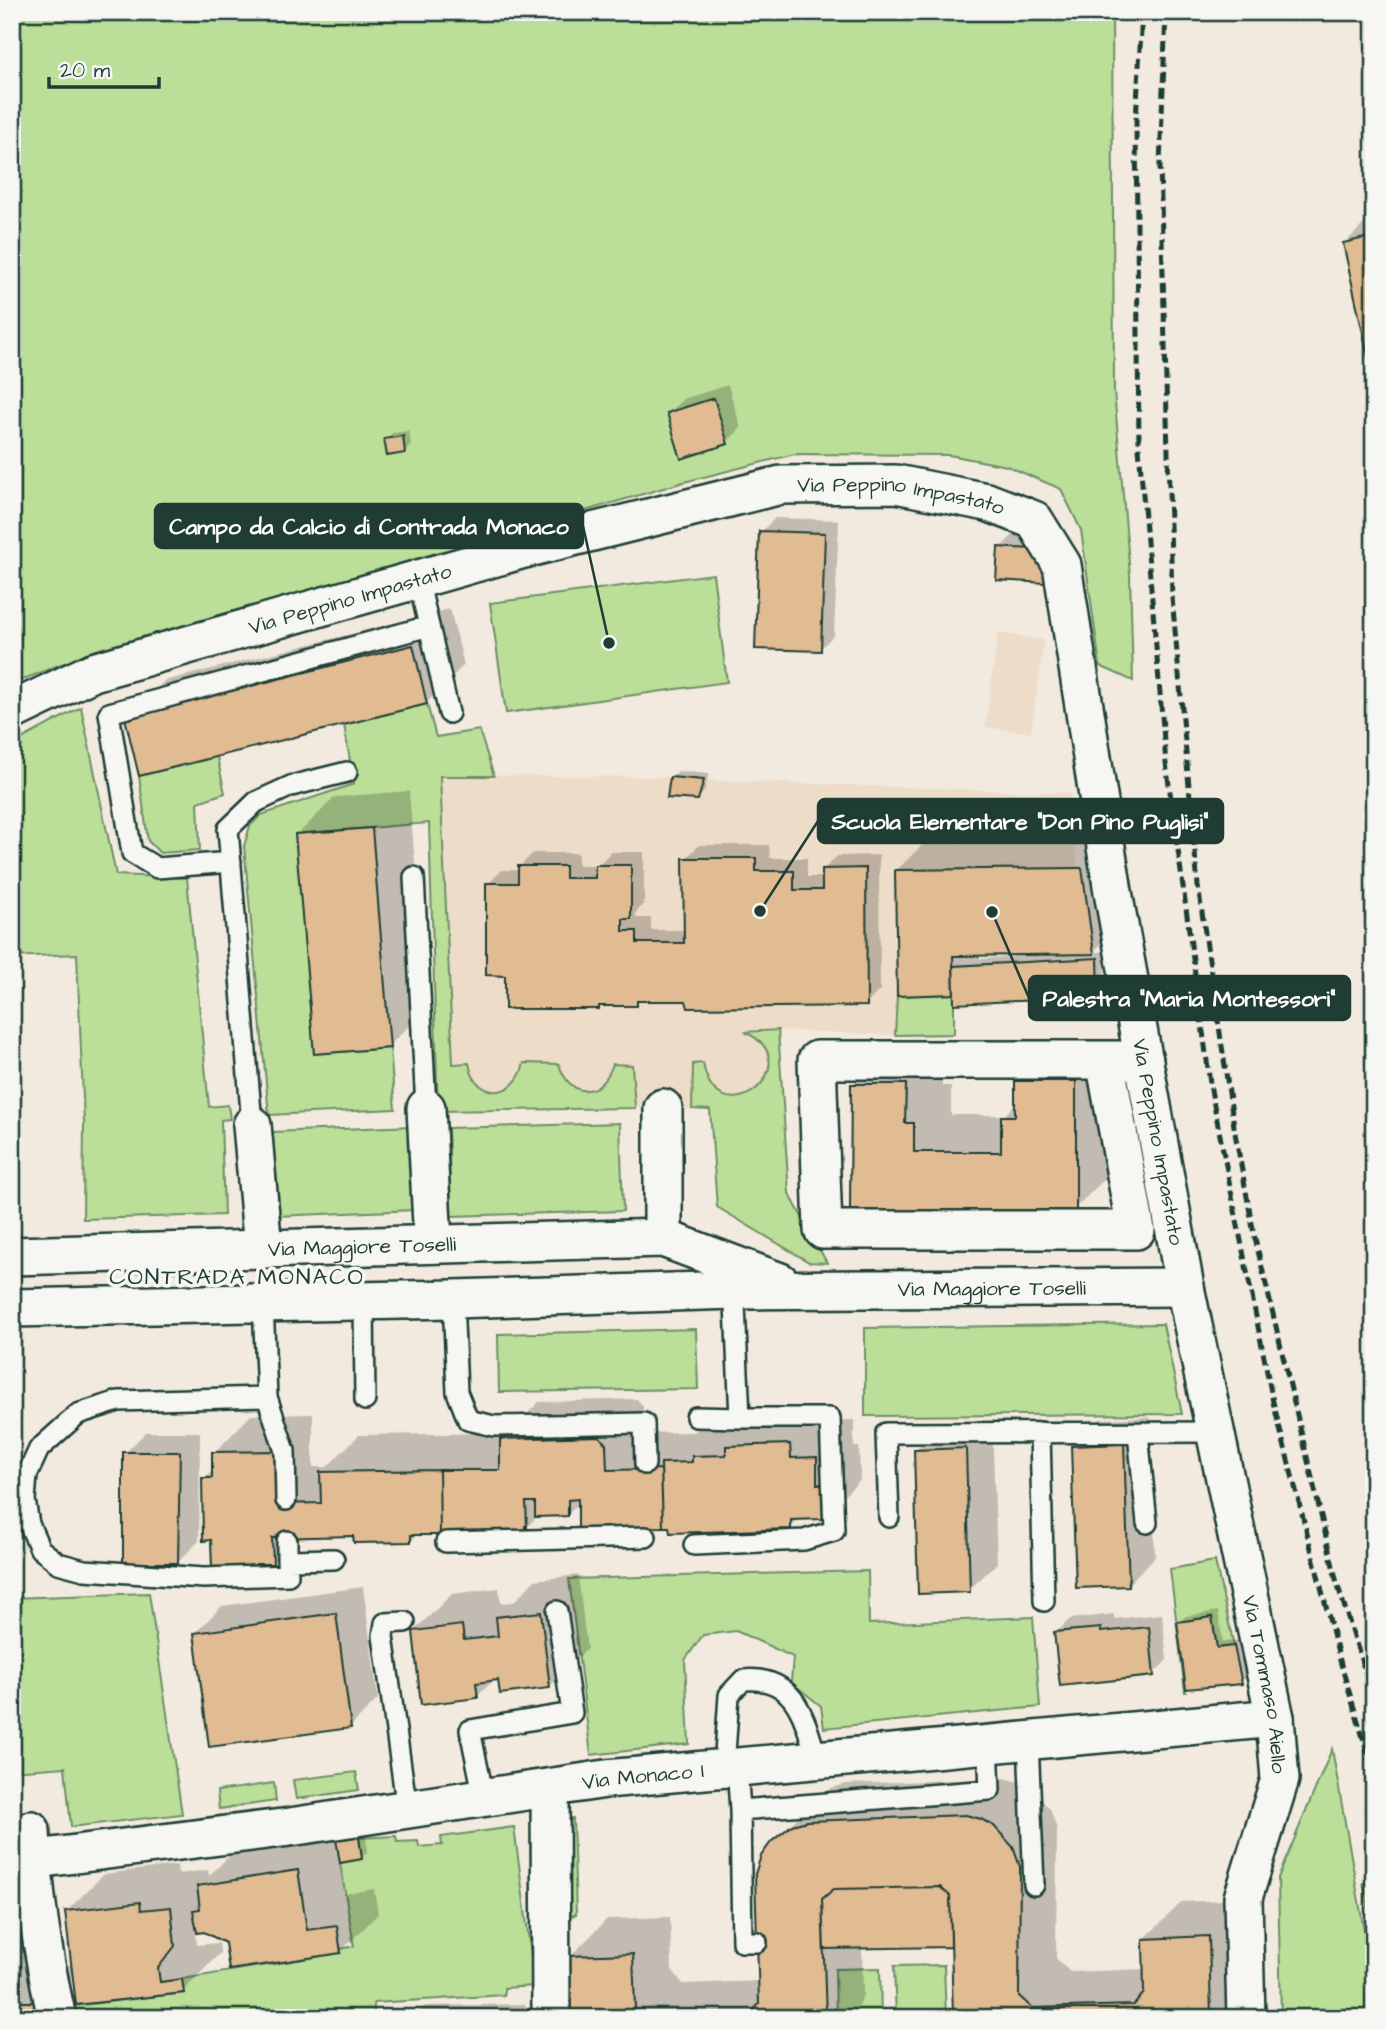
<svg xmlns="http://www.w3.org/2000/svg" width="1386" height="2030" font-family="'Architects Daughter',sans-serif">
  <rect width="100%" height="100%" fill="#f2eadf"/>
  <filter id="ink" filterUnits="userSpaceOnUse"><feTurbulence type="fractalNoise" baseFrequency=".0143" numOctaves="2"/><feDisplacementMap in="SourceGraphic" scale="14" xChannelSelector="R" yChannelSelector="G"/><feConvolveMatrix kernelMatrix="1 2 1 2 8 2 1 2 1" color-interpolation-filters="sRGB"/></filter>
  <g filter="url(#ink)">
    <path fill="#eddcc8" d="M998 633 1044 640 1031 733 985 727Z
      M427 775 670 777 704 780 1070 793 1078 867 1082 868 1094 954 953 956 954 1034 889 1035 778 1030 781 1106 710 1110 635 1108 438 1111Z"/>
    <path fill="#bbdf99" stroke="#6d8e66" stroke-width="2" d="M12 12H1112L1114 391 1130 575 1133 681 1100 666 1081 530 1061 489 1007 466 949 455 795 454 684 482 61 664 12 684Z
      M713 574 727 682 506 713 490 603Z
      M427 704 436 737 479 730 494 776H440L453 1064 469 1063C475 1101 516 1100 524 1063L559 1064C570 1100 601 1098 613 1064L632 1065 635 1108 438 1111 429 823 296 834 314 1054 390 1048 395 1109 269 1115 244 846 250 826 261 815 354 784 344 725Z
      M81 707 116 875 187 878 209 1107 228 1105 230 1119 221 1120 224 1215 83 1219 84 1123 77 954 12 957V744Z
      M217 757 225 793 198 802 200 850 160 853 148 841 139 776Z
      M954 994V1034L895 1035 897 996Z
      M778 1030 789 1193 827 1263 809 1262 717 1207 710 1110 692 1109 693 1064 703 1063C717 1143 814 1064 745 1032Z
      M620 1123 623 1211 451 1216 448 1128Z
      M412 1126 415 1210 276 1216 273 1132Z
      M1163 1324 1182 1414 865 1416V1328Z
      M696 1329 698 1389 499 1392 498 1334Z
      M1215 1561 1234 1646 1217 1648 1212 1617 1177 1622 1186 1692H1185L1170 1569Z
      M868 1571 869 1624 1033 1617 1040 1707 824 1728 821 1706 791 1682 793 1657 736 1631 703 1635 685 1660 689 1744 591 1755 569 1579Z
      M149 1593 182 1814 71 1827 65 1767 12 1771V1598Z
      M1332 1749 1374 1986V2018H1281L1278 1878Z
      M356 1772 359 1790 296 1799 293 1780Z
      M274 1783 276 1801 219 1809 217 1791Z
      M573 1818 576 1915 566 1916 562 1819Z
      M514 1827 535 1986 504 1988V1995L374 2003V2018H69L66 2007 183 1993 182 1979 340 1953 341 1949 354 1946 340 1863 362 1859 359 1838 396 1836 397 1842 418 1841 419 1847 442 1845 441 1837Z
      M1374 1882V1934L1363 1883Z
      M944 1965 946 2018H896L894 1966Z
      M880 1968 881 2018H836L835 1969Z"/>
    <path fill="#0003" fill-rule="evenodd" d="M1374 221V375L1345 243 1366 222Z
      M728 385 741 428 727 442 669 413 683 399Z
      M409 431 411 445 405 452 386 440 392 433Z
      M775 518 839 520 834 635 820 649 761 532Z
      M1014 534 1061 537 998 579 1000 548Z
      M450 609 464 665 427 702 127 719 164 681Z
      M678 771 709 774 704 792 697 799 671 778Z
      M409 791 427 1008 389 1046 297 835 335 797Z
      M1109 841 1120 925 1093 952H1104L1105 988 1098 995 956 990 897 870 924 843ZM1022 953V956L980 959V954Z
      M699 845H769L770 858H807V877H824L823 870 837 856 879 855 880 990 866 1004 641 999 636 1004H602L599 1008 507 974 488 884 502 870H519V867L533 853H578V865H598L611 852H644V904L636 912V918H651V930H685V859Z
      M1054 1044H1113V1171L1075 1208H852V1085L890 1048 942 1047V1086H951V1115H1005L1016 1103V1081Z
      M637 1399 643 1406V1433L694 1432 701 1426 765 1409 827 1407 828 1421 854 1420V1447H859L860 1480 823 1517 800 1518 791 1528 671 1525 580 1527 579 1503 568 1514 539 1515 524 1530 418 1533 411 1541 355 1534 299 1535 273 1562H259L255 1566 213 1539 204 1479 214 1469V1453L251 1415 313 1414V1467H327L359 1435 508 1433 539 1402Z
      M1150 1417 1155 1557 1128 1584 1073 1446 1100 1419Z
      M992 1422 997 1563 969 1590 915 1451 943 1424Z
      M146 1432H200L199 1541 178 1562 125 1453Z
      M578 1575 587 1649 549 1687 500 1678 495 1679 477 1696 414 1631 452 1594 499 1588 501 1603 514 1602 535 1580Z
      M363 1587 378 1699 351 1726 195 1633 222 1606Z
      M1218 1611 1223 1642 1240 1640 1248 1675 1241 1682 1179 1622 1186 1616Z
      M1114 1614V1619L1162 1614 1167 1660 1153 1674 1056 1633 1070 1619Z
      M1004 1778 1019 1782 1031 1789 1050 1809 1057 1829 1056 1958 1070 1972 1145 1969 1144 1939 1182 1902 1245 1899 1236 2005 1224 2018H955L953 1945 862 1946 863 1995 858 2008 851 2018H572L570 1957 607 1919 670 1917 672 1970 683 1984 760 1981 772 1843 811 1804 831 1788 846 1784Z
      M364 1824 368 1851 362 1857 339 1861 344 1894 374 1889 378 1914 340 1952 226 1941 205 1930 195 1931 197 1945 219 1943 220 1953 183 1991 71 1967V1990L66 1994V2018H12V1890L26 1891 58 1965H73L67 1911 104 1874 177 1865 178 1874 208 1870 209 1876 236 1849Z
      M525 2004 526 2018H413L425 2006Z"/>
    <path fill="#e1bc92" stroke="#1f3d34" stroke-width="2" d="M1374 236V383L1343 243Z
      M714 398 728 444 681 459 667 413Z
      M403 436 405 453 387 456 384 439Z
      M759 531 825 533 821 651 755 649Z
      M998 547 1048 550 1046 583 996 580Z
      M413 645 427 704 139 776 125 718Z
      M670 777 704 780 698 800 667 798Z
      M372 828 390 1048 314 1054 295 834Z
      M683 858H756V871H794V890H822V869L866 868 867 1006 688 1008 686 1001H637V1006H599V1009H505V976L486 975V883H518V866H565V878H595V865H631V919H623V931H637V943H684Z
      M1078 868H1082L1094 954 953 956 954 994 897 996 895 870Z
      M1098 958 1099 997 954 1004 953 966Z
      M1015 1081H1076V1210H850L851 1084H906L905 1123H914V1152H1001V1116H1015Z
      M599 1436 606 1444 607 1470 661 1469 663 1527 578 1529V1499L568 1500V1516L535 1517V1502H526L527 1527 525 1526V1532L440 1535 439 1470H500V1439Z
      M790 1444 791 1458 817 1457V1484H822L823 1519 791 1520V1529L670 1533 669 1527H663L661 1463 692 1462V1456L726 1455V1446Z
      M1124 1444 1129 1586 1076 1588 1071 1446Z
      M966 1448 970 1592 918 1594 914 1450Z
      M276 1451V1504L321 1503 320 1472 439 1470 440 1535H411V1542L354 1543 353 1536 272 1538 273 1564H256V1568H212L211 1540 203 1541 202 1478H212V1452Z
      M123 1452H180L178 1563H123Z
      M541 1612 550 1688 500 1694 498 1680 476 1683 478 1698 421 1705 413 1631 462 1625 464 1640 498 1636 496 1617Z
      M336 1613 351 1728 209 1747 194 1633Z
      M1212 1617 1217 1648 1234 1646 1242 1684 1186 1689 1177 1622Z
      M1149 1627 1154 1676 1060 1686 1054 1632 1101 1628V1632Z
      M966 1815 981 1819 994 1826 1013 1847 1020 1867 1019 1996 1032 2008 1134 2005 1144 1993 1143 1939 1209 1936 1211 2018H953L950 1896 940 1887 834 1889 822 1899 826 2018H712L749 2016 759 2004 755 1874 761 1856 771 1842 792 1825 807 1821Z
      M358 1830 362 1859 340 1863 335 1833Z
      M298 1870 307 1930 337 1926 341 1953 229 1970 225 1943 204 1932 197 1933 193 1910 200 1909 197 1886Z
      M940 1887 950 1896 951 1947 824 1949 822 1899 834 1889Z
      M140 1902 141 1910 171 1907 175 1946 158 1968 160 1982 182 1979 184 1993 76 2005 65 1911Z
      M633 1954 635 2008 643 2018H570L568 1956Z
      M12 1966H21V2002H34V2018H12Z"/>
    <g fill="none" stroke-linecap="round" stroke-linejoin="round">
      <defs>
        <path id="lane" d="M418 579 429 626
          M231 862 157 868 132 853 109 713 429 626 449 713
          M414 877 426 1108
          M252 1125 228 829 256 802 291 786 347 772
          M453 1299 457 1392 468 1420 494 1426 644 1423 645 1464
          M364 1301 365 1400
          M263 1303 267 1397 118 1401 78 1414 39 1449 27 1475 25 1500 29 1524 40 1549 58 1563 84 1570 204 1578 288 1575 287 1560
          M267 1397 285 1451 286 1500
          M696 1417 740 1418
          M1040 1432 1044 1601
          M1138 1433 1147 1523
          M889 1517 886 1433 1216 1432
          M287 1541V1560L334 1559
          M446 1542 646 1537
          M694 1545 804 1540 834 1531 830 1418H740L734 1282
          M405 1622 385 1623 383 1636 407 1810
          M1028 1740 1034 1885
          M737 1767 740 1810 990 1790 988 1744
          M724 1768 729 1695 743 1680C796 1675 804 1718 817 1759
          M484 1798 470 1730 572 1713 557 1611
          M740 1810 742 1942H757"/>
        <g id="street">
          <path id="s1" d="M12 711 93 672 524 549 781 485 896 484 987 502 1034 520 1062 565 1113 892 1185 1287 1275 1718 1280 1779 1243 1898 1246 2018"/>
          <path d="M1105 1060 1136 1230H823L817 1060H1144"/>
          <path d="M426 1108 433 1244"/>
          <path d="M663 1108V1238"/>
          <path d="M252 1125 263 1249"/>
          <path id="s2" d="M12 1256 663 1238 780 1282"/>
          <path id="s3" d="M12 1308 453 1299 735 1290 1185 1287"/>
          <path d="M550 1788 551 2018"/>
          <path d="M31 1830C33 1893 43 1956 57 2018"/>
          <path id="s4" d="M12 1862 290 1827 606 1779 1275 1718"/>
        </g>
      </defs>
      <use href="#lane" stroke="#1f3d34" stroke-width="24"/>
      <use href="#street" stroke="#1f3d34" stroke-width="42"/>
      <use href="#lane" stroke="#f6f6f2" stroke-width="19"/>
      <use href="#street" stroke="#f6f6f2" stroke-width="37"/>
      <path stroke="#1f3d34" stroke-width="5" stroke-dasharray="10 5" stroke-linecap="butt" d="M1142 12 1136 121 1139 448 1166 763 1211 1090 1273 1402 1342 1668 1374 1774
        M1166 12 1160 165 1172 597 1198 886 1235 1133 1254 1234 1337 1583 1374 1700"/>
    </g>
  </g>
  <g text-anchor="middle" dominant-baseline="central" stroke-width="7" stroke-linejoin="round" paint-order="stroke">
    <g font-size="21" fill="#1f3d34" stroke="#f6f6f2">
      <text stroke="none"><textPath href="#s1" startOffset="924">Via Peppino Impastato</textPath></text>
      <text stroke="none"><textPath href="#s1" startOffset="357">Via Peppino Impastato</textPath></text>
      <text stroke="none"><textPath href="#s1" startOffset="1699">Via Peppino Impastato</textPath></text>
      <text stroke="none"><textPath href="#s2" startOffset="350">Via Maggiore Toselli</textPath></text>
      <text stroke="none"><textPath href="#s3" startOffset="980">Via Maggiore Toselli</textPath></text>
      <text stroke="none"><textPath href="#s1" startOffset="2252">Via Tommaso Aiello</textPath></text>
      <text stroke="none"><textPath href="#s4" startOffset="637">Via Monaco I</textPath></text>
    </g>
    <g font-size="23" letter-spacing="2" fill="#1f3d34" stroke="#f6f6f2">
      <text x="237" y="1277">CONTRADA MONACO</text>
    </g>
  </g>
  <path fill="none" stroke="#1f3d34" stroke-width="2.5" d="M609 643L583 526M760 911L818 821M992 912L1029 998"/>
  <g fill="#1f3d34" stroke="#f6f6f2" stroke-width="2.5">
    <circle cx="609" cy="643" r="7"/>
    <circle cx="760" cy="911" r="7"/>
    <circle cx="992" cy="912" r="7"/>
  </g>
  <g fill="#1f3d34" stroke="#1f3d34" stroke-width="2.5">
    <rect x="155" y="504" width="428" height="44" rx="7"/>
    <rect x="818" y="799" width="405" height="44" rx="7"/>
    <rect x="1029" y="976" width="321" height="44" rx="7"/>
  </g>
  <g font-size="23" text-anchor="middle" font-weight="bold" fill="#fff">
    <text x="369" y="534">Campo da Calcio di Contrada Monaco</text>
    <text x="1020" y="829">Scuola Elementare "Don Pino Puglisi"</text>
    <text x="1189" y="1006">Palestra "Maria Montessori"</text>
  </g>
  <rect width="1386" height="2030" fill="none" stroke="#f6f6f2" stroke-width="42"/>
  <rect x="21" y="21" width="1344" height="1988" fill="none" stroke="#1f3d34" stroke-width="2.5" filter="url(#ink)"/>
  <path d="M49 77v10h110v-10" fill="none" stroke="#1f3d34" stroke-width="3.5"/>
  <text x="60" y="77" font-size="21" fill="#1f3d34" stroke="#f6f6f2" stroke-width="5" paint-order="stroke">20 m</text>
</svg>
